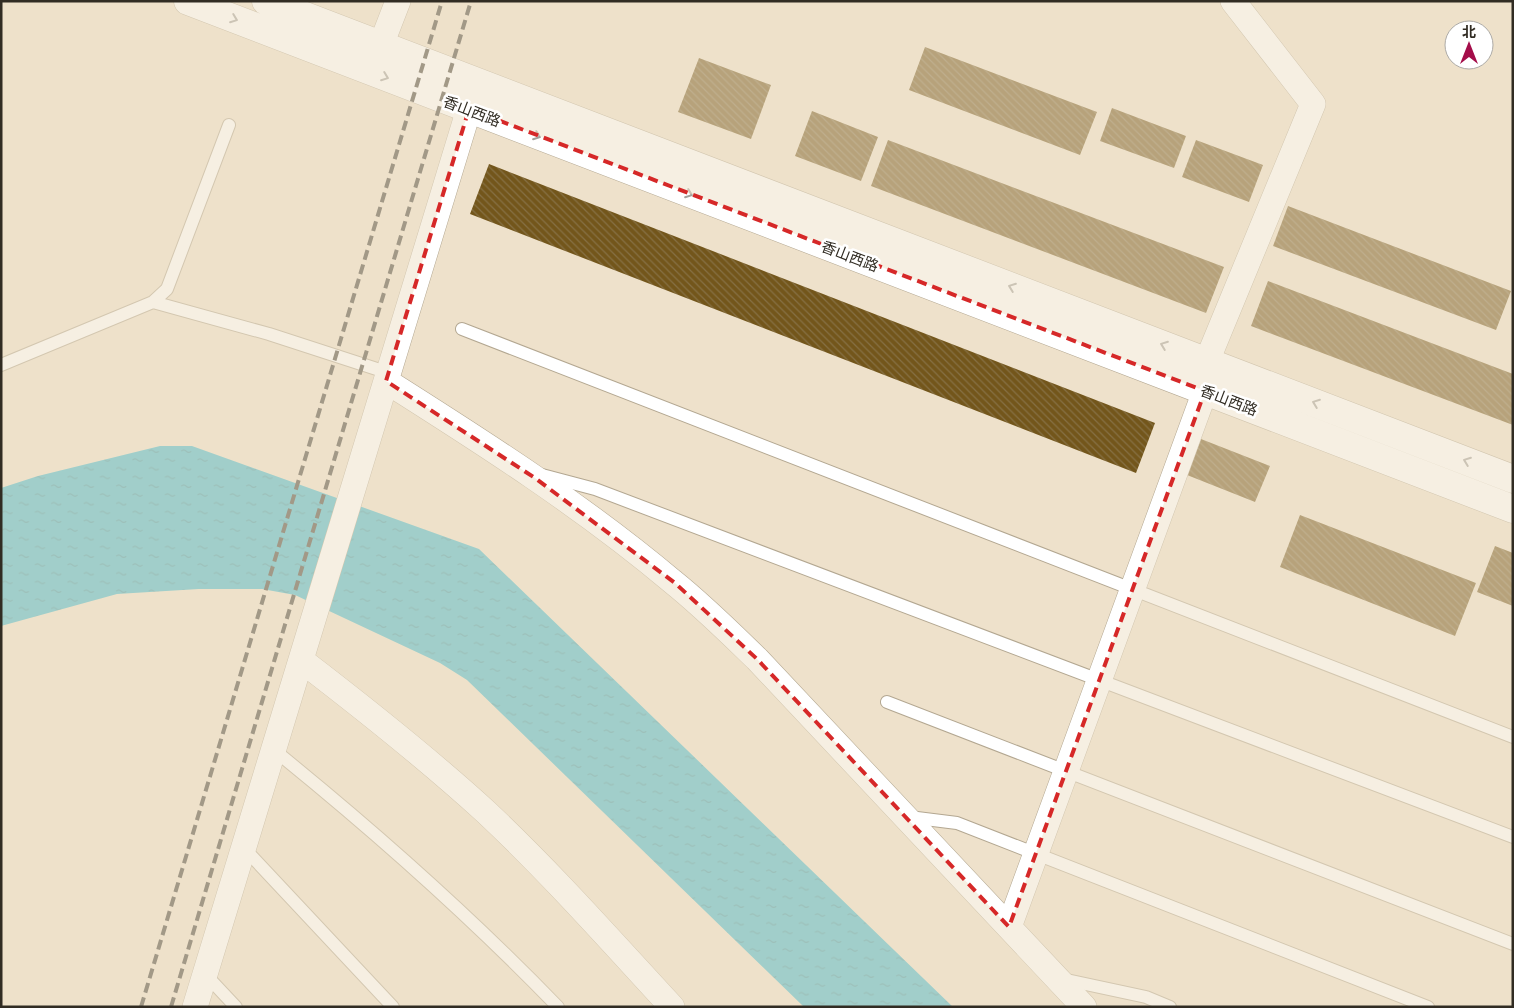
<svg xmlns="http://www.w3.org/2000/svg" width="1514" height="1008" font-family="'Public Sans','Noto Sans SC',sans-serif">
  <defs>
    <pattern id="water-ripples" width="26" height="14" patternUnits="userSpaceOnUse" patternTransform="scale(1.25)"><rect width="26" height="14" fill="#44b7ca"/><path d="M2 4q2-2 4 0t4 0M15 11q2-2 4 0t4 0" fill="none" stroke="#3995a4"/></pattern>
    <pattern id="building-back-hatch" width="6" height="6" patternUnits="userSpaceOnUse" patternTransform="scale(1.25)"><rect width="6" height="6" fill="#73561b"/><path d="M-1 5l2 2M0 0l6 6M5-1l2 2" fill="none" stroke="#867044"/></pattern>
  </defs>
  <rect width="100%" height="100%" fill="#eee1cb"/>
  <path fill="url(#water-ripples)" d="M160 446H192L479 549 953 1007H804L467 680 440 663 295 595 262 589H199L117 594 1 626V488L38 476Z"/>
  <path fill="url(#building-back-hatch)" d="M925 47 1097 112 1080 155 909 90Z
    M699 58 771 85 751 139 678 112Z
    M1112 108 1186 136 1174 168 1100 141Z
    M812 111 878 137 861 181 795 156Z
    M888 140 1224 267 1206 313 871 186Z
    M1196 140 1263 165 1249 202 1182 177Z
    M489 164 1155 423 1136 473 470 214Z
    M1288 206 1511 291 1496 330 1273 246Z
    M1268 281 1513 374V425L1251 326Z
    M1201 439 1270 466 1255 502 1187 475Z
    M1300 515 1476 583 1455 636 1280 567Z
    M1495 546 1513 553V606L1477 592Z"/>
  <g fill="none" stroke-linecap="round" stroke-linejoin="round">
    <defs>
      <path id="service" d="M153 302 269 334 389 373
        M462 329 1513 737
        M1 365 153 302 167 289 229 125
        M542 475 595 489 1513 837
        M887 702 1513 944
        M274 750C373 830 469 915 558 1007
        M909 817 957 823 1428 1007
        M244 848 393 1007
        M205 974 236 1007
        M1062 979 1146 997 1170 1007"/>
      <path id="minor" d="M381 45 398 1
        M1207 361 1313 104 1233 1
        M386 381C484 443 584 507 673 582 703 606 730 633 757 659L1084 1007
        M301 660C365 709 427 758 486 812 551 873 611 941 672 1007
        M1009 927 1205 391
        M195 1007 469 109"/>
      <path id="secondary" d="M188 1 1513 509
        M266 1 1513 479"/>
    </defs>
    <use href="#service" stroke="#b3a791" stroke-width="14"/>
    <use href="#minor" stroke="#b3a791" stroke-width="26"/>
    <use href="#secondary" stroke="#b3a791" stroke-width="29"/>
    <use href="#service" stroke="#fff" stroke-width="12"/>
    <use href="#minor" stroke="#fff" stroke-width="25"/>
    <use href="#secondary" stroke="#fff" stroke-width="28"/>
    <path stroke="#464036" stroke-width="4" stroke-dasharray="10 5" stroke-linecap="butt" d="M141 1007 442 1
      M171 1007 471 1"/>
  </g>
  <defs><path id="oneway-chevron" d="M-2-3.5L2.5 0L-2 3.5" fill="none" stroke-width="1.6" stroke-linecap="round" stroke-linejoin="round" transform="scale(1.25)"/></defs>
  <g stroke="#a2a09c">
    <use href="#oneway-chevron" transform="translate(234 19) rotate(21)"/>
    <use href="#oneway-chevron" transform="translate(385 77) rotate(21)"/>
    <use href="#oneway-chevron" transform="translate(537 136) rotate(21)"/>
    <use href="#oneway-chevron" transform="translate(689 194) rotate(21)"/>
    <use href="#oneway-chevron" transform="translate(1012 287) rotate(-159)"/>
    <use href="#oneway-chevron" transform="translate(1164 345) rotate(-159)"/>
    <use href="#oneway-chevron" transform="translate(1316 403) rotate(-159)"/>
    <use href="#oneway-chevron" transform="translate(1467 461) rotate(-159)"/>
  </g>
  <path d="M0 0H1514V1008H0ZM469 109 1205 391 1009 927 757 659 675 583 535 478 386 381Z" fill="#eee1cb" fill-opacity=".55" fill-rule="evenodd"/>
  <path fill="none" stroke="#d62828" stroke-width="4" stroke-dasharray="10 6" stroke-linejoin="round" d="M469 109 1205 391 1009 927 757 659 675 583 535 478 386 381Z"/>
  <g text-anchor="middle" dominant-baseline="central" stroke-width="5" stroke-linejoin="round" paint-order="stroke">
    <g font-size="15" fill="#312c23" stroke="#fff">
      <text transform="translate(472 111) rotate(21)">香山西路</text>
      <text transform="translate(850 256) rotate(21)">香山西路</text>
      <text transform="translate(1229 400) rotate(21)">香山西路</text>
    </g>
  </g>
  <rect width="1514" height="1008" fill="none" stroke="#312c23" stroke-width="5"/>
  <g transform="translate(1469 45)"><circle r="24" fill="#ffffff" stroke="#adaba7"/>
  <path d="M0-4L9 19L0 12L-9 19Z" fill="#a40d4a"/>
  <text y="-8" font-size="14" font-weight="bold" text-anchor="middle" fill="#312c23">北</text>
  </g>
</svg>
